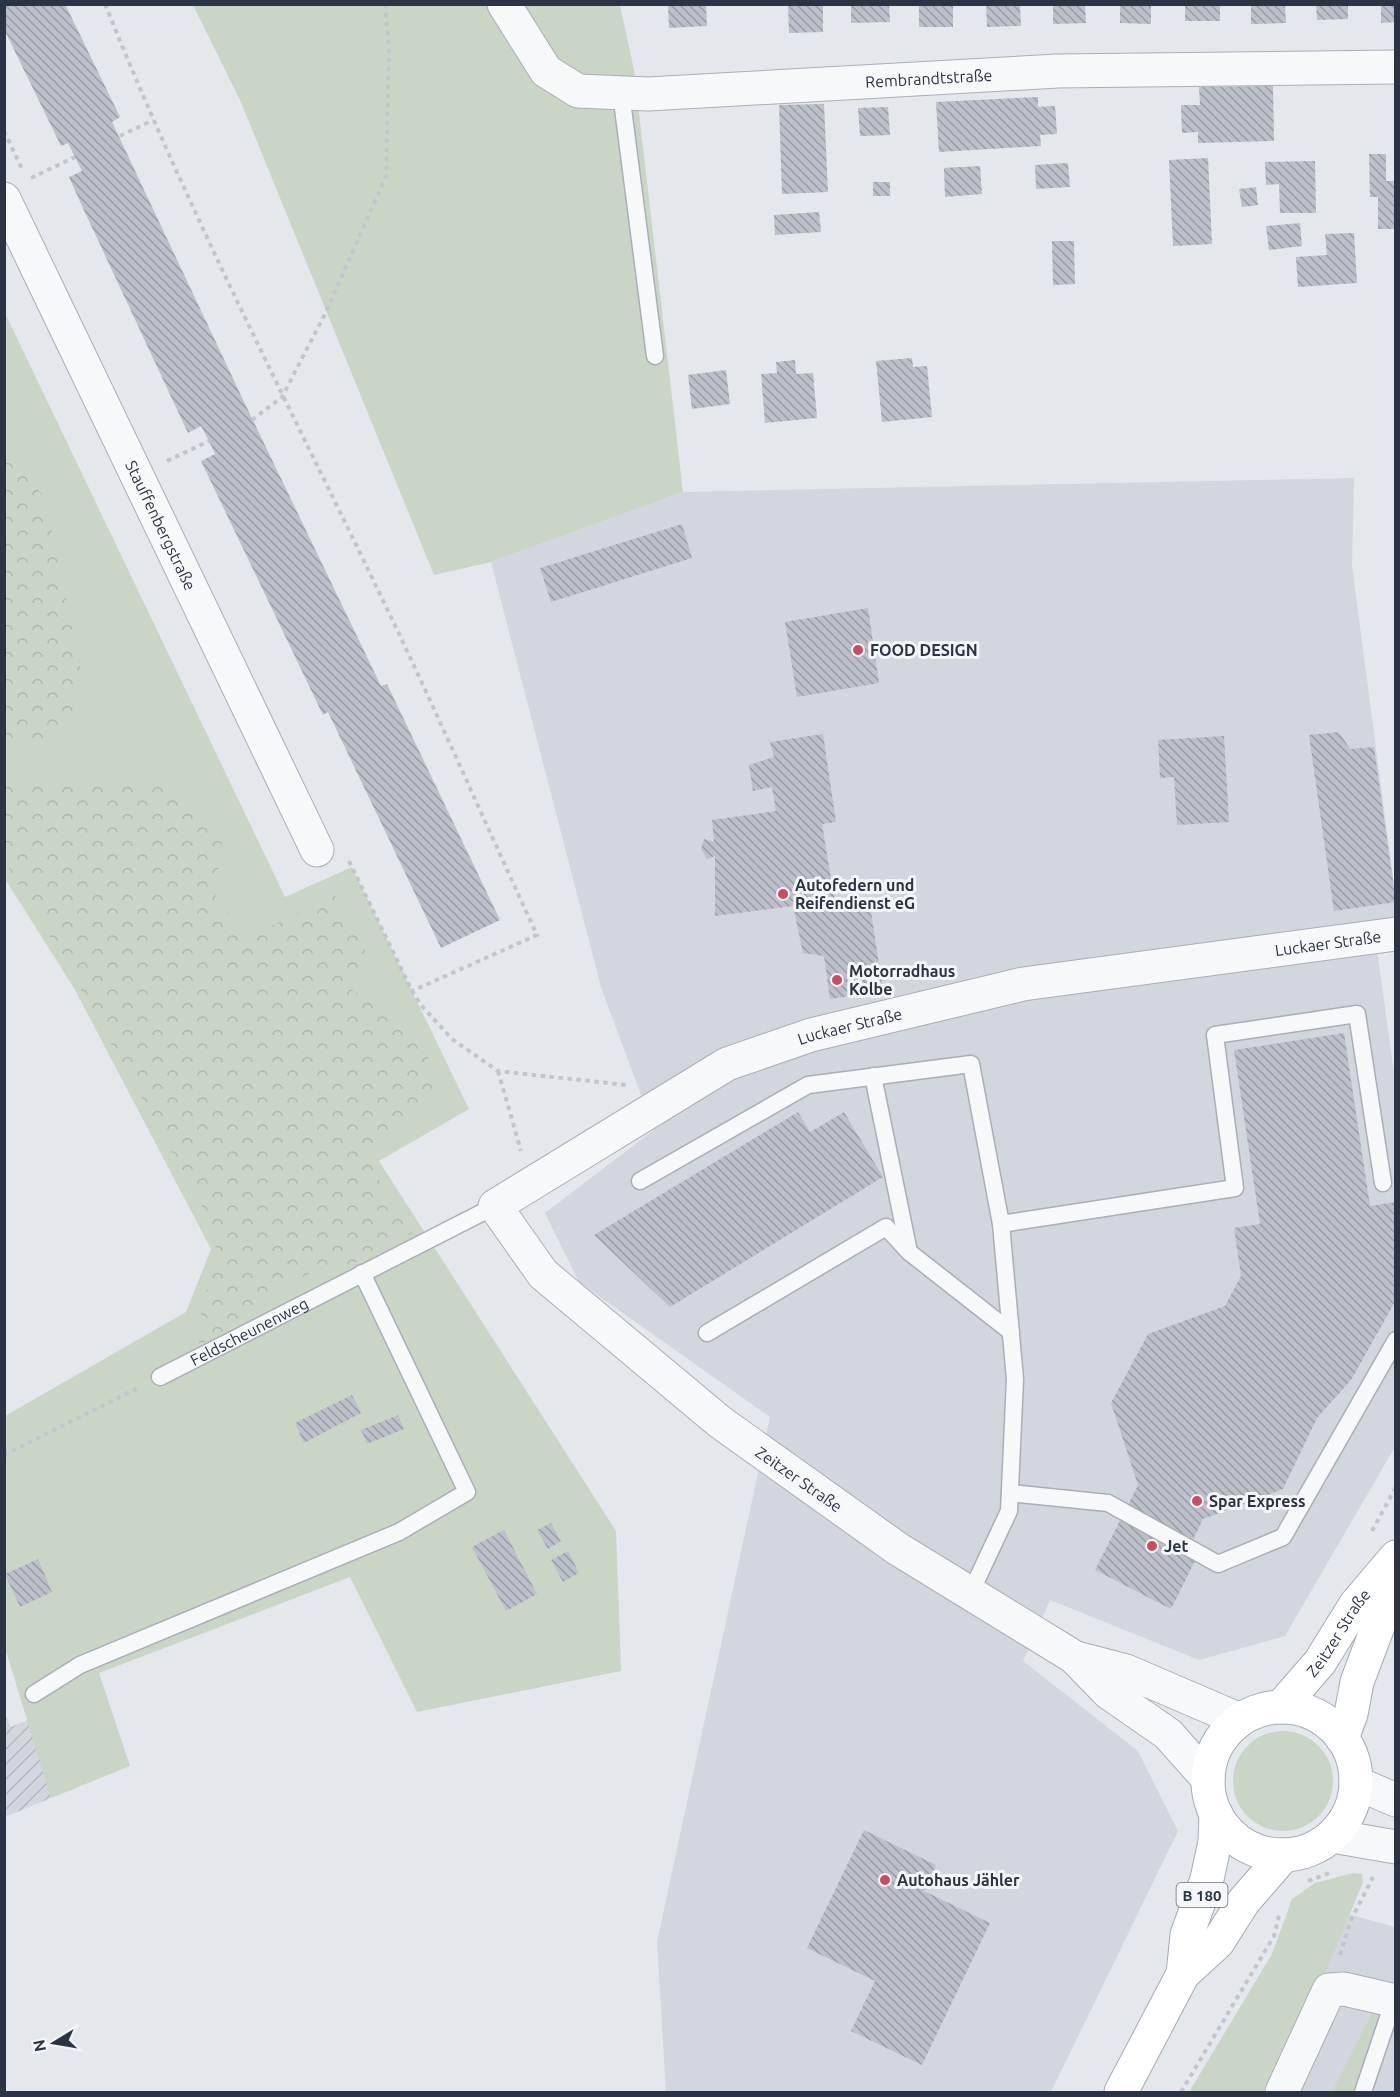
<svg xmlns="http://www.w3.org/2000/svg" width="1400" height="2097" font-family="Ubuntu,sans-serif">
  <defs>
    <pattern id="industrial-furrows" width="10" height="10" patternUnits="userSpaceOnUse" patternTransform="scale(1.5)"><rect width="10" height="10" fill="#d2d6de"/><path d="M-1 1l2-2M0 10L10 0M9 11l2-2" fill="none" stroke="#b4b8c0"/></pattern>
    <pattern id="forest-crowns" width="20" height="18" patternUnits="userSpaceOnUse" patternTransform="scale(1.5)"><rect width="20" height="18" fill="#c9d6c5"/><path d="M2 6a3 3 0 1 1 6 0M12 15a3 3 0 1 1 6 0" fill="none" stroke="#adb8ab"/></pattern>
    <pattern id="building-back-hatch" width="6" height="6" patternUnits="userSpaceOnUse" patternTransform="scale(1.5)"><rect width="6" height="6" fill="#bbc0ca"/><path d="M-1 5l2 2M0 0l6 6M5-1l2 2" fill="none" stroke="#989da6"/></pattern>
  </defs>
  <rect width="100%" height="100%" fill="#e4e7ec"/>
  <path fill="#d2d6de" d="M1354 478 1352 566 1396 900 1395 947 1377 950 1396 1088 1395 1447 1285 1636 1199 1660 1050 1600 1023 1661 1138 1751 1178 1831 1051 2092H666L657 1942 770 1417 579 1282 545 1213 654 1130 601 987 491 562 683 492Z
    M1326 1908 1395 1927V2092H1247Z"/>
  <path fill="url(#industrial-furrows)" d="M85 1696 116 1771 5 1817 4 1713 11 1727Z"/>
  <path fill="#c9d6c5" d="M193 5H620L634 70 683 492 491 562 434 575 240 100Z
    M4 311 285 897 352 867 469 1109 379 1161 616 1531 621 1671 417 1712 350 1577 99 1673 130 1766 51 1798 5 1648V1416L186 1312 211 1249 74 988 5 879Z
    M1233 1781a50 50 0 1 1 100 0a50 50 0 1 1-100 0Z
    M1353 1873 1362 1874 1363 1882 1329 1964 1264 2092H1189L1272 1954 1292 1899 1315 1883Z
    M1380 1997 1394 2000 1363 2092H1332Z"/>
  <path fill="url(#forest-crowns)" d="M4 454 45 497 80 667 69 731 36 747 5 735Z
    M151 780 224 836 214 892 246 940 334 893 365 950 351 989 415 1033 435 1070 430 1102 367 1155 380 1182 418 1230 329 1276 315 1271 281 1287 271 1306 199 1345 201 1315 218 1235 64 960 5 862V786L59 787Z"/>
  <path fill="url(#building-back-hatch)" d="M4 4H65L120 117 112 122 246 406 381 686 387 684 500 920 441 948 328 712 323 715 201 461 215 454 209 441 201 426 188 433 82 206 69 177 82 171 68 143 61 146 4 29Z
    M668 4H706L707 26 669 28Z
    M788 4H823V32L789 33Z
    M919 4H953V27H919Z
    M986 4H1020L1021 26 987 27Z
    M1053 4H1085L1086 23 1053 24Z
    M1120 4H1151V24L1120 23Z
    M1185 4H1220V21H1185Z
    M1251 4H1285L1286 23 1251 24Z
    M1316 4H1348V19L1317 20Z
    M1381 4H1396V22L1381 23Z
    M851 5H889L890 22 851 23Z
    M1273 86 1274 141 1198 143V132L1182 133 1181 105H1200L1199 87Z
    M1038 97V107L1055 106 1057 134 1040 135 1041 146 939 152 936 102Z
    M824 104 828 192 782 194 779 105Z
    M888 107 890 135 860 136 858 108Z
    M1369 154H1386V181H1396V229H1378V197H1370Z
    M1208 158 1212 244 1173 246 1169 160Z
    M1315 161 1316 213H1280L1279 184 1266 185 1265 162Z
    M1068 163 1070 187 1036 189 1035 165Z
    M980 166 982 194 945 197 944 168Z
    M873 182H890V196H873Z
    M1256 187 1258 205 1242 207 1239 189Z
    M819 212 821 232 775 235 774 215Z
    M1300 223 1302 246 1269 250 1266 226Z
    M1354 233 1357 283 1298 287 1296 257 1327 255 1325 234Z
    M1052 241H1074L1075 284 1053 285Z
    M912 358 913 367 927 366 932 417 882 422 876 361Z
    M795 360 796 374 813 373 817 418 765 423 761 374 777 373 776 362Z
    M726 370 730 404 692 409 688 375Z
    M682 524 692 558 551 602 540 568Z
    M868 608 879 683 797 697 785 622Z
    M1339 732 1350 749 1374 747 1396 902 1334 911 1309 735Z
    M823 734 836 822 822 824 835 903 869 898 883 991 830 999 824 956 803 953 793 906 715 916V856L707 859 701 849 704 839 714 842 712 820 776 811 772 787 753 791 749 765 774 757 770 742Z
    M1224 736 1229 822 1177 825 1174 777 1160 778 1158 740Z
    M1344 1033 1370 1206 1396 1202V1300L1351 1380 1317 1418 1283 1489 1203 1519 1191 1544 1201 1549 1171 1609 1095 1570 1138 1485 1111 1403 1148 1334 1225 1306 1241 1276 1234 1228 1260 1224 1234 1050Z
    M798 1112 810 1132 844 1112 883 1177 670 1307 594 1235Z
    M352 1395 361 1413 304 1443 295 1423Z
    M398 1415 404 1429 367 1444 361 1430Z
    M551 1523 561 1541 548 1549 537 1530Z
    M504 1530 537 1594 506 1611 472 1547Z
    M568 1551 579 1573 563 1582 551 1560Z
    M38 1559 52 1592 20 1607 5 1574Z
    M864 1830 936 1865 924 1891 990 1923 922 2065 851 2031 875 1981 807 1948Z"/>
  <g fill="none" stroke-linecap="round" stroke-linejoin="round">
    <defs>
      <g id="service">
        <path d="M621 93 655 356"/>
        <path d="M873 1076 909 1252"/>
        <path d="M640 1181 808 1085 971 1064 1001 1224 1015 1379 1009 1511 971 1592"/>
        <path d="M1001 1224 1235 1188 1215 1035 1357 1014 1383 1183"/>
        <path d="M707 1333 886 1227 909 1252 1011 1332"/>
        <path id="s1" d="M160 1377 495 1206"/>
        <path d="M1010 1493 1108 1503 1218 1564 1283 1537 1396 1340"/>
        <path d="M34 1694 80 1665 399 1532 467 1492 362 1273"/>
        <path d="M1363 2092 1394 2000"/>
      </g>
      <g id="minor">
        <path id="s2" d="M504 4 546 71 578 91 648 94 1058 71 1396 67"/>
        <path id="s3" d="M4 199 317 850"/>
        <path d="M1076 1658 1126 1671 1240 1720"/>
        <path id="s4" d="M1208 1779 1168 1734 1109 1693 1074 1657 898 1549 720 1422 543 1274 495 1206 727 1064 811 1035 1023 984 1396 934"/>
        <path d="M1282 2092 1329 1990 1344 1989 1396 2001"/>
      </g>
      <path id="tertiary" d="M1356 1783 1396 1800
        M1332 1836 1396 1847"/>
      <g id="primary">
        <path id="s5" d="M1281 1707 1320 1662 1356 1604 1396 1557"/>
        <circle cx="1282" cy="1781" r="74"/>
        <path d="M1342 1738 1351 1714 1357 1682 1386 1605 1396 1561"/>
        <path d="M1183 1974 1187 1935 1207 1879 1215 1842 1216 1814"/>
        <path d="M1121 2092 1183 1974 1218 1942 1244 1901 1284 1855"/>
      </g>
    </defs>
    <use href="#service" stroke="#a9aeb7" stroke-width="19"/>
    <use href="#minor" stroke="#a9aeb7" stroke-width="35"/>
    <use href="#tertiary" stroke="#a9aeb7" stroke-width="35"/>
    <use href="#primary" stroke="#a3abb8" stroke-width="35"/>
    <path stroke="#c2c5cb" stroke-width="4" stroke-dasharray="4.5 4.5" stroke-linecap="butt" d="M105 4C189 214 293 413 391 617 441 722 488 829 537 935L412 991
      M4 131 23 171
      M120 136 153 120
      M31 178 75 157
      M252 420 282 397 324 316 386 176 389 48 385 4
      M167 461 209 441
      M349 861 412 991 421 1005 452 1039 498 1071 626 1085
      M498 1071 521 1151
      M4 1455 138 1388
      M1372 1531 1396 1487
      M1308 1881 1332 1872
      M1340 1955 1350 1922 1373 1877
      M1181 2092 1274 1936 1280 1912"/>
    <use href="#service" stroke="#f7f8fa" stroke-width="16"/>
    <use href="#minor" stroke="#f7f8fa" stroke-width="33"/>
    <use href="#tertiary" stroke="#f7f8fa" stroke-width="33"/>
    <use href="#primary" stroke="#fff" stroke-width="33"/>
  </g>
  <g fill="#d1495b" stroke="#f4f6f9" stroke-width="2">
    <circle cx="858" cy="650" r="6"/>
    <circle cx="783" cy="894" r="6"/>
    <circle cx="837" cy="980" r="6"/>
    <circle cx="1197" cy="1501" r="6"/>
    <circle cx="1152" cy="1546" r="6"/>
    <circle cx="885" cy="1880" r="6"/>
  </g>
  <g text-anchor="middle" dominant-baseline="central" stroke-width="6" stroke-linejoin="round" paint-order="stroke">
    <rect fill="#f4f6f9" stroke="#676e7b" stroke-width="1.5" x="1176.5" y="1883" width="51" height="24" rx="4.5"/>
    <g font-size="15" font-weight="bold" fill="#2b3445">
      <text x="1202" y="1895">B 180</text>
    </g>
    <g font-size="16" fill="#2b3445" stroke="#f4f6f9">
      <text stroke="none"><textPath href="#s2" startOffset="468">Rembrandtstraße</textPath></text>
      <text stroke="none"><textPath href="#s3" startOffset="362">Stauffenbergstraße</textPath></text>
      <text stroke="none"><textPath href="#s4" startOffset="1808">Luckaer Straße</textPath></text>
      <text stroke="none"><textPath href="#s4" startOffset="1322">Luckaer Straße</textPath></text>
      <text stroke="none"><textPath href="#s1" startOffset="100">Feldscheunenweg</textPath></text>
      <text transform="translate(799 1479) rotate(35)">Zeitzer Straße</text>
      <text stroke="none"><textPath href="#s5" startOffset="94">Zeitzer Straße</textPath></text>
    </g>
    <g font-size="16" font-weight="bold" fill="#2b3445" stroke="#f4f6f9" text-anchor="start">
      <text x="870" y="650">FOOD DESIGN</text>
      <text x="795" y="885">Autofedern und<tspan x="795" dy="18">Reifendienst eG</tspan></text>
      <text x="849" y="971">Motorradhaus<tspan x="849" dy="18">Kolbe</tspan></text>
      <text x="1209" y="1501">Spar Express</text>
      <text x="1164" y="1546">Jet</text>
      <text x="897" y="1880">Autohaus Jähler</text>
    </g>
  </g>
  <rect width="1400" height="2097" fill="none" stroke="#2b3445" stroke-width="12"/>
  <g transform="translate(54 2043) rotate(259)" stroke="#f4f6f9" stroke-width="4.5" paint-order="stroke">
  <path d="M0-4.5L10 22L0 15L-10 22Z" fill="#2b3445"/>
  <text y="-9" font-size="16" font-weight="bold" text-anchor="middle" fill="#2b3445">N</text>
  </g>
</svg>
